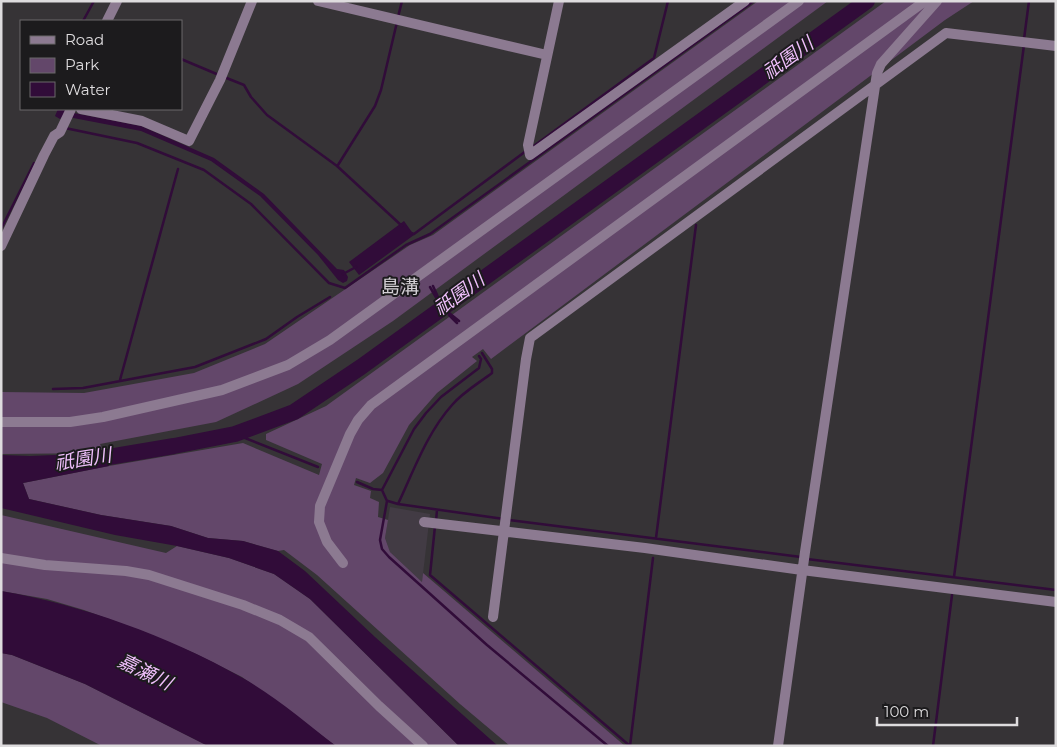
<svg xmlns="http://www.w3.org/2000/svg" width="1057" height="747" font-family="Montserrat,'Noto Sans JP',sans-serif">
  <rect width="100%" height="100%" fill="#363336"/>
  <path fill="#423b44" d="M390 507 430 514 422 582 390 552 385 538Z"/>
  <path fill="#63476a" d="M758 1H828L393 321 298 384 216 422 100 444 104 453 1 454V392L84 393 194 373 265 344 410 245 433 235Z
    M886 1H974L945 20 491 359 483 349 472 357 477 361 437 393 409 425 383 473 370 483 356 478 354 485 371 491 370 498 379 502 378 517 388 520 385 538 390 552 422 582 423 573 625 746H510L460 704 317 575 284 550 278 551 243 541 208 538 171 526 101 515 29 499 23 483 109 466 243 443 319 475 322 464 266 440V434L326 406Z
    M1 515 166 553 177 546 229 558 274 574 310 599 459 746H336L242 677 194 653 144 632 84 610 47 599 1 591Z
    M1 653 12 655 85 684 208 746H102L47 718 1 702Z"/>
  <path fill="#310c39" d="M58 109H66L74 113 141 126 214 158 264 194 337 269 344 270 348 277 347 281 343 283 338 280 318 255 260 196 211 161 141 131 63 116 60 119 55 116Z
    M404 221 414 235 359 275 349 262Z
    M104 453 109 466 23 483 29 499 101 515 171 526 208 538 243 541 278 551 305 571 375 637 498 746H459L310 599 274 574 229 558 177 546 115 535 1 508V455L30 456Z
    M1 591C83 605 168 636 241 677 275 696 305 722 336 746H208L85 684 12 655 1 653Z"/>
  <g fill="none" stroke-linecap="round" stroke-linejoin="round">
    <path stroke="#310c39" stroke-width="2.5" d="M398 17 402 1
      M83 21 94 1
      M1024 39 1029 1
      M181 59 219 75
      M224 77 244 85 251 97 267 115 337 166 402 226
      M65 128 137 143 204 170 251 204 329 283 345 288 406 245 430 234 754 1
      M531 148 654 58 668 1
      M338 165 375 106 381 90 397 22
      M1 229 34 163
      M411 233 414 234 526 151
      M343 274 356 267
      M433 286 443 308 459 321
      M430 287 437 299
      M449 315 457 323
      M482 353 492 369V373C479 383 463 392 452 405 427 433 414 470 398 504L504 519
      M120 380 178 169
      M53 389 83 388 195 367 266 339 297 317 330 297
      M235 434 318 467
      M357 482 373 489 382 490
      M382 490 387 501 380 540 382 549 389 557 487 645 608 746
      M382 490 414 429 426 413 441 397 479 368 481 359 479 356
      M388 501 398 504
      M509 520 801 557
      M436 521 437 510
      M435 526 430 575 630 746
      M656 538 696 225
      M807 559 1056 590
      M954 577 1024 45
      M630 746 653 558
      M933 746 952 595"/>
    <path stroke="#310c39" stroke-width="16" d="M85 461 174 446 235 434 294 412 361 367 867 1"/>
    <path stroke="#8c7a91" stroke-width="10" d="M318 1 547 55
      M559 1 528 145 530 155 745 1
      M107 21 117 1
      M81 109 142 121 189 141 220 80 252 1
      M1 246 44 155 54 136 60 132 71 109
      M1 422H70L103 417 222 390 288 365 330 340 799 1
      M424 522 645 548 802 570 1056 602
      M1 558 45 565 126 571 149 575 243 605 280 620 309 637 379 706 423 746
      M343 563 327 542 319 522 320 506 350 434 358 420 371 405 925 1
      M493 617 526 359 530 338 946 33 1056 46
      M778 746 805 552 877 73 881 64 937 1"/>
  </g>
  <g text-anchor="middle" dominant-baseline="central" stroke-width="4" stroke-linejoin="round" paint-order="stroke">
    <g font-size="19" font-style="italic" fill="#eebefa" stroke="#1c1b1d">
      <text transform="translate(788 58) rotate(-36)">祇園川</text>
      <text transform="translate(459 294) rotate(-36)">祇園川</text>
      <text transform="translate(83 459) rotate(-9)">祇園川</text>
      <text transform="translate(145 672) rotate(26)">嘉瀬川</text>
    </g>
    <g font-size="19" fill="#d4d0d5" stroke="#1c1b1d">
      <text x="400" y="286">島溝</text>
    </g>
  </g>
  <rect width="1057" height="747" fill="none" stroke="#dedcde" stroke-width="5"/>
  <rect x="20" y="20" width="162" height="90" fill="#1c1b1d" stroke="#6a686a"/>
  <rect x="30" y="36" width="25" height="8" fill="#8c7a91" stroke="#6a686a"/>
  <text x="65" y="45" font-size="15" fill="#dedcde">Road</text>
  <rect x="30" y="58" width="25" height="15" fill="#63476a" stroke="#6a686a"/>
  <text x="65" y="70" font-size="15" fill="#dedcde">Park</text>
  <rect x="30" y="82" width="25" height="15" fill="#310c39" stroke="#6a686a"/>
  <text x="65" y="95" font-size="15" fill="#dedcde">Water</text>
  <path d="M877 717v8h140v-8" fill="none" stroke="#dedcde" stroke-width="2.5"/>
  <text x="884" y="717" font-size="15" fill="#dedcde" stroke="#1c1b1d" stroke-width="4" paint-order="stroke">100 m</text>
</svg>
